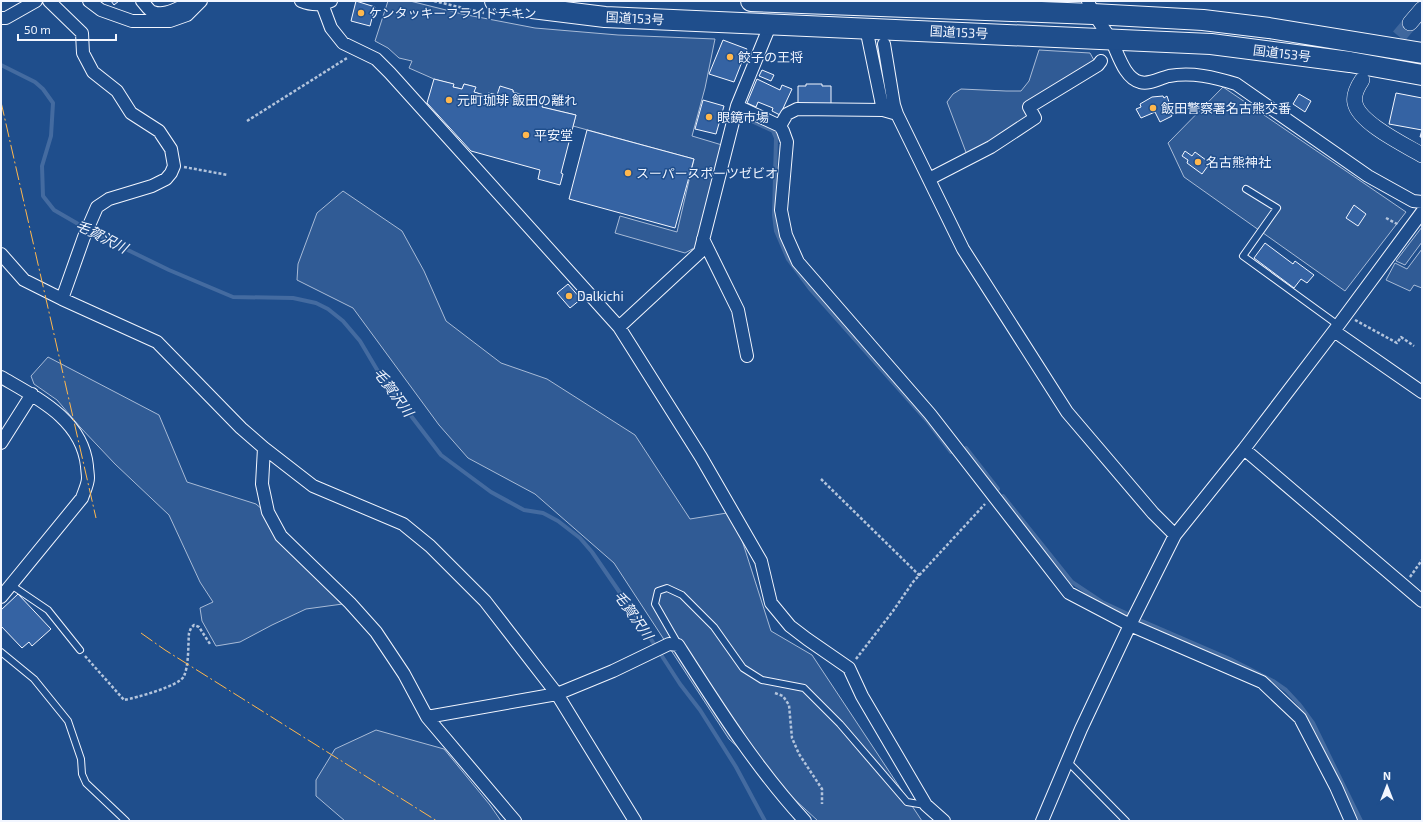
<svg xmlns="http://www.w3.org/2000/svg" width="1423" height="822" font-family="'Exo 2','Noto Sans JP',sans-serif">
  <rect width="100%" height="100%" fill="#1f4e8c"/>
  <path fill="#305b95" stroke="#a8bbd7" d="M388 1H410L462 14 535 28 618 35 715 39 705 88 692 136 722 145 696 247 685 253 615 233 620 216 677 232 694 159 573 126 576 115 542 107 544 100 533 96 532 98 513 92V90L497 95 488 93 487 96 474 92 475 87 464 84 462 89 453 87V84L434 79 409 68 412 61 399 58 388 48 375 41Z
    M1039 50 1090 53 1095 62 1025 107 1031 116 967 155 947 102 953 94 961 89 1006 91H1021L1029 81Z
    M1223 87 1406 212 1345 291 1184 177 1168 143Z
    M343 191 402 231 424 271 446 321 501 363 547 379 635 435 690 519 733 512 771 631 812 655 922 821H818L729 739 614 563 535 494 468 458 439 425 353 308 297 280 298 264 317 213Z
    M1422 227V242L1405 265 1396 261Z
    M1422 249V288L1414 285 1410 291 1386 280 1395 263 1407 269Z
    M48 357 159 415 187 482 256 504 263 510 281 536 350 603 306 609 272 625 240 642 216 646 202 621 200 608 213 602 200 582 169 515 115 464 80 427 57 400 34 384 31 376Z
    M376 730 444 749 490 805 501 821H345L316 796V780L335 749Z"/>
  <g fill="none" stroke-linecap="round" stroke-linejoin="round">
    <path stroke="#446ba0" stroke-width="4" d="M1 65 35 82 43 89 53 103 51 136 42 166 43 196 54 210 99 236 169 270 233 297 293 298 316 303 328 309 343 321 360 341 382 378 441 455 491 492 524 510 543 513 558 521 580 538 592 552 636 616 680 684 700 710 736 767 765 821
      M743 117 773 131 776 138 774 215 776 231 788 259 811 290 928 422 951 452
      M966 448 998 489
      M1003 496 1072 582 1102 602 1130 615
      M1142 621 1230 659 1273 681 1286 690 1299 704 1313 723 1361 821"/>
  </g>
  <path fill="#3563a3" stroke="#f2f6ff" d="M111 1H119L114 5Z
    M356 1 375 7 370 26 351 21Z
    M723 40 747 49 734 82 709 74Z
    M762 70 774 75 771 81 759 76Z
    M434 79 454 84 453 87 462 89 464 84 476 87 474 92 487 96 488 93 497 95 500 86 513 90V92L532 98V96L544 100 542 107 576 115 561 173 563 174 560 185 538 179 540 170 471 151 427 103Z
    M757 79 780 90 782 85 792 89 780 115 772 111 773 108 758 102 756 107 747 103Z
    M806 84H822V86H831V104H798V86H806Z
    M1396 93 1422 98V137H1420L1422 130 1389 124Z
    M1299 94 1311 101 1305 112 1293 104Z
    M1163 96 1164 98 1167 96 1169 102 1166 103 1172 116 1160 122 1155 112 1141 118 1136 109 1141 107 1140 104 1152 97Z
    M703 100 724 106 716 134 695 129Z
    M587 130 694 159 675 228 569 199Z
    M1185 151 1192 156 1195 152 1210 163 1202 174 1187 163 1188 160 1182 156Z
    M1354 205 1366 214 1358 226 1346 218Z
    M1265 243 1293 264 1295 261 1314 275 1307 283 1301 279 1294 288 1254 258Z
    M568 284 581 299 570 308 557 293Z
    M18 594 51 629 32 646 29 642 22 648 1 626V610Z"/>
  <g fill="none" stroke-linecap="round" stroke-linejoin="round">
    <path stroke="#3f679d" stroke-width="15" stroke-dasharray="15 8" stroke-linecap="butt" d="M1384 54 1410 23"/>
    <defs>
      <path id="service" d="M1246 189 1277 208 1243 256 1338 325
        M11 585 48 610 80 650
        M678 644 655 604 658 591 667 588 682 595 714 627 743 668 762 680 804 688 840 724 907 802 925 805
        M1 652 34 679 68 721 81 759 82 774 86 783 126 821
        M1068 762 1126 821"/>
      <path id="minor" d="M49 1 82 33 83 53 93 72 117 91 131 113 159 131 171 149 174 166 171 173 166 179 152 186 109 199 97 207 84 237 62 299
        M89 1 101 10 132 21H170L187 15 201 1
        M142 1C145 4 149 11 153 12 169 18 185 1 200 1
        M301 1C311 5 321 6 331 1
        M1088 1C1094 18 1103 26 1111 40 1118 53 1124 78 1140 82 1149 85 1160 78 1169 76 1192 72 1214 77 1236 84L1368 176 1413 201 1422 202
        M322 4 331 28 343 43 376 59 390 73 619 327 701 457 761 561 771 603 790 626 807 639 849 668 862 696 926 805 944 821
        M1 18H6L36 1
        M866 28 883 110
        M884 44 894 105 897 114 963 249 1067 412 1153 513 1175 535
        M737 106 780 126 783 131 787 142 781 210 786 235 798 262 930 414 1069 593 1130 625 1262 682 1300 718 1336 787 1351 821
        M780 126 787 114 797 109 883 110 897 114
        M929 179 991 147 1035 118 1029 107 1098 65 1101 61
        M703 239 738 310 747 356
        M1 254 24 280 62 299 157 342 241 428 264 448 313 486 403 524 430 546 485 601 557 694 635 821
        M619 327 700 252 737 106 771 23
        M1334 331 1422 392
        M1 377C37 398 82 419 87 466 87 469 88 474 88 478 88 484 84 492 82 498L1 597
        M1 443 32 394
        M264 448 262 484 268 512 281 536 350 603 376 632 404 674 427 717
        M1244 449 1422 601
        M515 821 427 717 557 694 613 671 669 644 678 645C717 706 756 768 805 821
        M1042 821 1081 729 1130 625 1175 535 1244 449 1334 331 1422 212"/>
      <path id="tertiary" d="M1410 23 1422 9
        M1362 80C1358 86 1353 95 1355 103 1359 123 1405 145 1422 155"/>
      <path id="trunk" d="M495 1 516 6 605 17 1211 44 1350 62 1422 75
        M751 1 1093 14 1203 20 1269 28 1422 53"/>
    </defs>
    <use href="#service" stroke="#f2f6ff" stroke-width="8"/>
    <use href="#minor" stroke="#f2f6ff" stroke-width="14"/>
    <use href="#tertiary" stroke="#f2f6ff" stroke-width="16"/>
    <use href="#trunk" stroke="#f2f6ff" stroke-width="22"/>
    <path stroke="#b3c4dc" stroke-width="2.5" stroke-dasharray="3 2" stroke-linecap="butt" d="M434 1 484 13
      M247 121 347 58
      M184 167 228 175
      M1386 218 1399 225
      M1355 320 1397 343 1401 337 1414 346
      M821 479 919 575
      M1410 577 1422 560
      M85 656 124 700C135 698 180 686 184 676 189 665 188 645 189 633L191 628 194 625 199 627 210 644
      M856 659 893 611 913 582 985 504
      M775 693 783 696 789 705 792 738 799 754 822 789V804"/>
    <use href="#service" stroke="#1f4e8c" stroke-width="6"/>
    <use href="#minor" stroke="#1f4e8c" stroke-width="12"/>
    <use href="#tertiary" stroke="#1f4e8c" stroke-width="15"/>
    <use href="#trunk" stroke="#1f4e8c" stroke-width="20"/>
    <path stroke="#ffb74d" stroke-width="1" stroke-dasharray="14 3 2 3" stroke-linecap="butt" d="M1 102 96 518
      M141 633 165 650 437 821"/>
  </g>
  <g fill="#ffb74d" stroke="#1f4e8c" stroke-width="1.5">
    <circle cx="361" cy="13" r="4"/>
    <circle cx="730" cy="57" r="4"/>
    <circle cx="449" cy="100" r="4"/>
    <circle cx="1153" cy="108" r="4"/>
    <circle cx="709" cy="117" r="4"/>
    <circle cx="526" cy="135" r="4"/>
    <circle cx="1198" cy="162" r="4"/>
    <circle cx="628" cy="173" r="4"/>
    <circle cx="569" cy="296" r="4"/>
  </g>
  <g text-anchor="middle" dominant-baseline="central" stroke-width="3" stroke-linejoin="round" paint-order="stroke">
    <g font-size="13" fill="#f2f6ff" stroke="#1f4e8c" text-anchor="start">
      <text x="369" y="13">ケンタッキーフライドチキン</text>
      <text x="738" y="57">餃子の王将</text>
      <text x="457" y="100">元町珈琲 飯田の離れ</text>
      <text x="1161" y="108">飯田警察署名古熊交番</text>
      <text x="717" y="117">眼鏡市場</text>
      <text x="534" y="135">平安堂</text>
      <text x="1206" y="162">名古熊神社</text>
      <text x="636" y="173">スーパースポーツゼビオ</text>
      <text x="577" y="296">Dalkichi</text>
    </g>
    <g font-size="13" fill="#f2f6ff" stroke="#1f4e8c">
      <text transform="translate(635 18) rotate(3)">国道153号</text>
      <text transform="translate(959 32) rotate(3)">国道153号</text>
      <text transform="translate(1282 53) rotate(7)">国道153号</text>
    </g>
    <g font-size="14" font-style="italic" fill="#f2f6ff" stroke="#1f4e8c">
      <text transform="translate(102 236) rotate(27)">毛賀沢川</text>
      <text transform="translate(394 392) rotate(54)">毛賀沢川</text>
      <text transform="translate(634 615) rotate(55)">毛賀沢川</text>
    </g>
  </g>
  <rect width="1423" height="822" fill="none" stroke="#f2f6ff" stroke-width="4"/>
  <g transform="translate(1387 786)" stroke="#1f4e8c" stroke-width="3" paint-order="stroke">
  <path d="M0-3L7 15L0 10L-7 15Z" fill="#f2f6ff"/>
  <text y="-6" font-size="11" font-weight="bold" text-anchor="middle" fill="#f2f6ff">N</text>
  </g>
  <path d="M18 34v6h98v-6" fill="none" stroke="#f2f6ff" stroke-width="2"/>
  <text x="24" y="34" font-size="12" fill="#f2f6ff" stroke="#1f4e8c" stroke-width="3" paint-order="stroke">50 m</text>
</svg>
